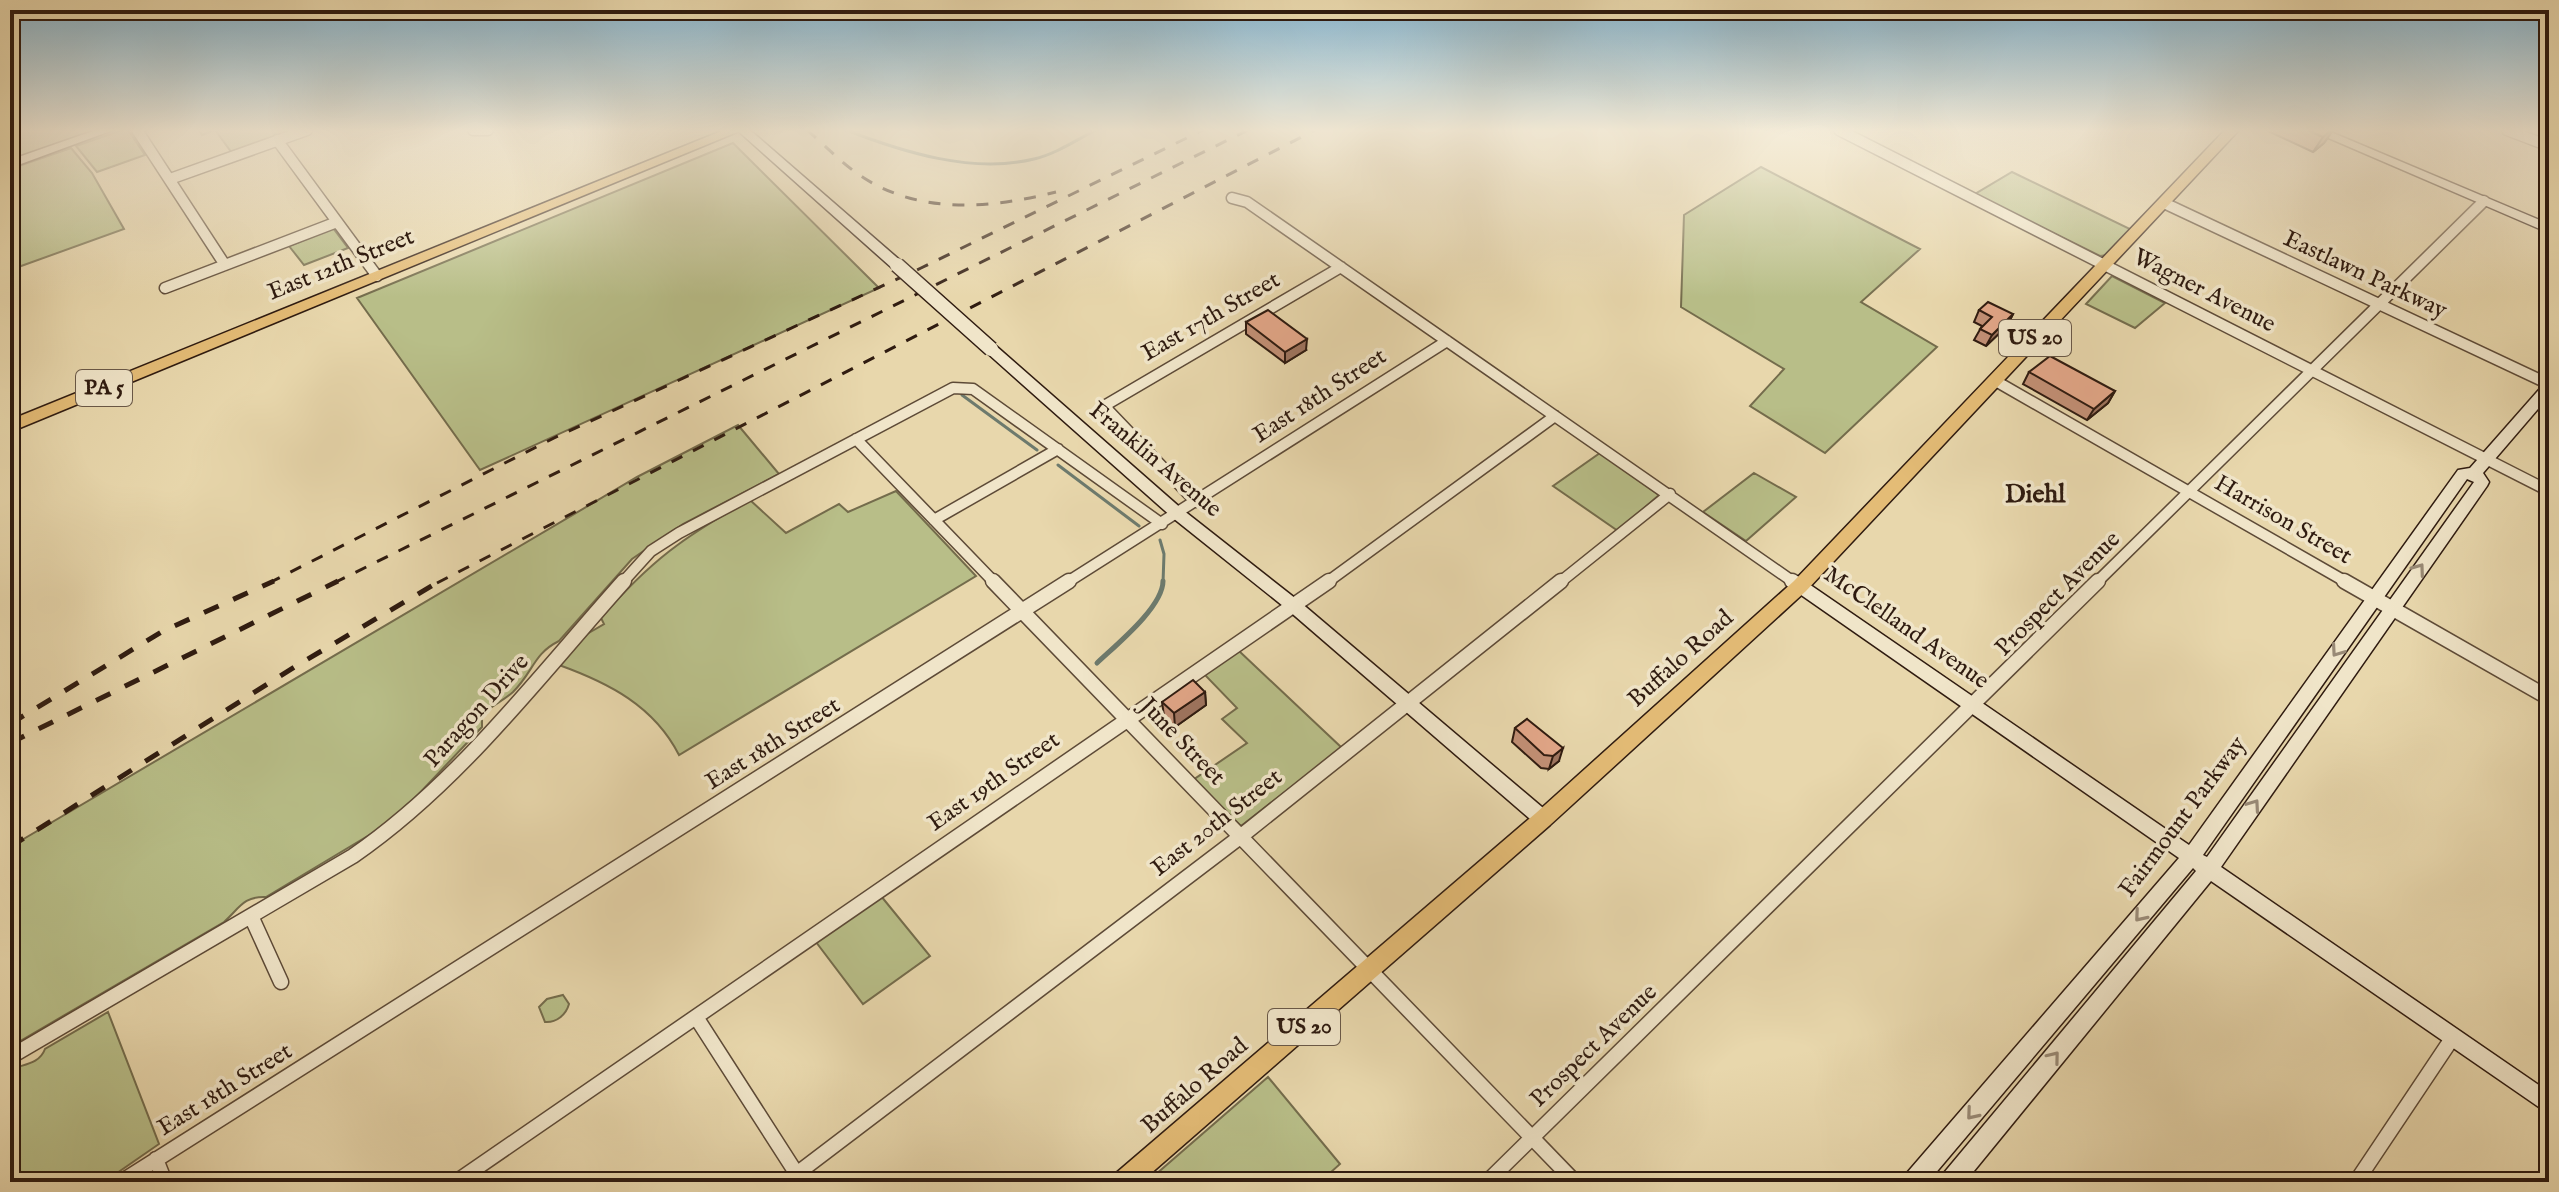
<svg xmlns="http://www.w3.org/2000/svg" width="2559" height="1192" font-family="'IM FELL English',serif">
  <rect width="100%" height="100%" fill="#e8d7ac"/>
  <filter id="stains"><feTurbulence type="fractalNoise" baseFrequency=".0025" numOctaves="4"/><feColorMatrix values="0 0 0 0 .2 0 0 0 0 .09 0 0 0 0 .02 0 0 0 .5 -.17"/></filter>
  <radialGradient id="worn" r=".72"><stop offset=".6" stop-color="#630" stop-opacity="0"/><stop offset="1" stop-color="#630" stop-opacity=".3"/></radialGradient>
  <path fill="#b8be88" stroke="#746c4c" stroke-width="2" d="M10 130H90L91 132 10 160Z
    M122 130H128L145 155 97 172 76 146Z
    M199 130H289L291 132 232 153 215 130 202 135Z
    M733 143 879 288 480 470 357 298Z
    M71 148 92 173 124 229 10 270V169Z
    M1761 167 1920 249 1861 302 1937 347 1825 453 1750 406 1784 369 1681 307 1684 215Z
    M2012 172 2132 230 2107 255 2100 256 1975 194Z
    M333 228 348 248 304 265 289 246Z
    M2112 276 2165 303 2135 328 2086 304Z
    M738 425 779 474 683 524 632 559 559 641C533 654 534 671 513 692 503 701 492 705 482 715V727L415 798 381 828 266 897C243 896 239 909 224 922L10 1047V847L637 477Z
    M1600 453 1659 495 1618 531 1553 486Z
    M1754 473 1796 497 1746 541 1703 512Z
    M896 491 976 576 679 755C654 706 609 683 559 665L587 634 604 624 601 618C650 561 686 535 750 500L786 533 839 504 848 512Z
    M1238 650 1342 748 1241 826 1193 780 1247 743 1222 719 1237 708 1204 674Z
    M881 896 930 956 863 1004 816 942Z
    M563 995 569 1004C566 1015 556 1023 545 1022L539 1007 547 999Z
    M108 1012 159 1144 104 1182H10V1070C22 1064 39 1065 45 1049Z
    M1268 1077 1340 1164 1320 1182H1138L1150 1172 1155 1175Z"/>
  <g fill="none" stroke-linecap="round" stroke-linejoin="round">
    <path stroke="#6d7a6d" stroke-width="3" d="M846 130C903 152 972 174 1034 159 1056 154 1076 140 1096 130
      M962 395 1037 450
      M1058 465 1139 526
      M1160 540 1164 554 1163 583"/>
    <path stroke="#6d7a6d" stroke-width="5" d="M1097 663C1116 645 1163 607 1163 581"/>
    <defs>
      <path id="street-far1" d="M137 130 225 265
        M473 130H488
        M1839 130 2549 491
        M2507 130 2549 146
        M277 140 377 276
        M170 179 307 130
        M1232 198 1247 202 1795 583
        M2164 203 2549 384
        M165 288 337 222
        M1994 380 2348 583
        M856 439 995 583
        M1196 502 1104 406 1341 267
        M934 520 1058 449
        M622 583 651 551 679 533 953 388 973 389 1162 524
        M1066 583 1447 341
        M1326 583 1555 416
        M1559 583 1670 494
        M2096 583 2484 201"/>
      <path id="street" d="M993 581 1575 1182
        M1792 581 1800 586
        M2344 581 2549 698
        M251 916 281 982
        M696 1017 802 1182
        M10 1057 353 856C459 783 539 676 624 581
        M156 1159 165 1182
        M121 1182 1069 581
        M456 1182 1329 581
        M786 1182 1240 837 1561 581
        M1487 1182 2098 581
        M2356 1182 2453 1037"/>
      <path id="secondary" d="M96 130H113L10 168V160Z
        M737 130H750L902 262V268H892Z
        M2310 130H2326L2549 224V233Z
        M991 344 996 346 1183 510 1300 602 1549 813 1552 819 1549 825 1543 827 1537 825 1288 610 1173 518 986 352 984 349 986 346Z
        M2549 382V396L2483 473 2489 482 2487 486 2221 867 2549 1092V1114L2211 881 1965 1182H1940L1943 1174 2196 871 2193 868 1928 1182H1903L1906 1174 2179 858 1794 590 1792 586 1794 582H1806L2189 845 2458 470 2470 468 2544 384ZM2467 479 2474 482 2207 857 2203 855Z"/>
      <path id="primary" d="M724 130H742L10 432V420Z
        M2225 130H2239L1806 591 1550 825 1141 1182H1111L1115 1174 1536 813 1794 581Z"/>
    </defs>
    <use href="#street-far1" stroke="#5d4a37" stroke-width="13"/>
    <use href="#street" stroke="#5d4a37" stroke-width="17"/>
    <use href="#secondary" stroke="#2f1b10" stroke-width="3"/>
    <use href="#primary" stroke="#2f1b10" stroke-width="3"/>
    <use href="#street-far1" stroke="#f0e5c9" stroke-width="10"/>
    <use href="#street" stroke="#f0e5c9" stroke-width="14"/>
    <use href="#secondary" fill="#f0e5c9" fill-rule="evenodd"/>
    <use href="#primary" fill="#e4bc76" fill-rule="evenodd"/>
    <path stroke="#2f1b10" stroke-width="3" stroke-dasharray="12 12" stroke-linecap="butt" d="M807 130C826 146 843 165 864 178 922 215 992 208 1056 192
      M269 583 554 438 921 268 1203 130
      M334 583 1248 130
      M437 583 1315 130"/>
    <path stroke="#2f1b10" stroke-width="5" stroke-dasharray="16 16" stroke-linecap="butt" d="M10 724 163 631 274 581
      M10 743 338 581
      M10 847 296 666 440 581"/>
    <defs>
      <path id="secondary-bridge" d="M897 265 991 349"/>
    </defs>
    <use href="#secondary-bridge" stroke="#2f1b10" stroke-width="17" stroke-linecap="butt"/>
    <use href="#secondary-bridge" stroke="#f0e5c9" stroke-width="14"/>
  </g>
  <path fill="#c39076" stroke="#2f1b10" stroke-width="2" d="M2266 130H2333L2324 143 2313 152Z
    M1979 310 2013 314 2007 326 1986 346 1974 340 1982 326 1974 322Z
    M1246 322 1306 350 1285 363 1246 334Z
    M2029 372 2115 391 2108 403 2087 420 2023 384Z
    M1205 692 1206 705 1175 727 1164 716 1162 702Z
    M1527 719 1559 761 1549 769 1541 768 1512 742 1515 728Z"/>
  <path fill="#9f7560" stroke="#2f1b10" stroke-width="2" d="M2331 130H2333L2324 143 2313 152 2323 137Z
    M2013 314 2007 326 1986 346 1992 335Z
    M1307 339 1306 350 1285 363V352Z
    M2115 391 2108 403 2087 420 2094 409Z
    M1205 692 1206 705 1175 727 1174 713Z
    M1563 748 1559 761 1549 769 1553 756Z"/>
  <path fill="#e3a789" stroke="#2f1b10" stroke-width="2" d="M2307 130H2331L2323 137Z
    M1988 302 2013 314 1992 335 1980 329 1992 317 1979 310Z
    M1268 310 1307 339 1285 352 1246 322Z
    M2050 356 2115 391 2094 409 2029 372Z
    M1193 680 1205 692 1174 713 1162 702Z
    M1527 719 1563 748 1553 756 1544 755 1515 728Z"/>
  <defs><path id="oneway-chevron" d="M-2-3.5L2.5 0L-2 3.5" fill="none" stroke-width="1.6" stroke-linecap="round" stroke-linejoin="round" transform="scale(2)"/></defs>
  <g stroke="#998a76">
    <use href="#oneway-chevron" transform="translate(2419 569) rotate(-54)"/>
    <use href="#oneway-chevron" transform="translate(2337 651) rotate(125)"/>
    <use href="#oneway-chevron" transform="translate(2254 805) rotate(-55)"/>
    <use href="#oneway-chevron" transform="translate(2140 916) rotate(130)"/>
    <use href="#oneway-chevron" transform="translate(2054 1057) rotate(-51)"/>
    <use href="#oneway-chevron" transform="translate(1972 1114) rotate(130)"/>
  </g>
  <linearGradient id="sky" x2="0" y2="1"><stop stop-color="#87b6d0"/><stop offset="0.44" stop-color="#f5edda"/><stop offset="1" stop-color="#f5edda" stop-opacity="0"/></linearGradient>
  <rect width="2559" height="297" fill="url(#sky)"/>
  <g text-anchor="middle" dominant-baseline="central" stroke-width="7" stroke-linejoin="round" paint-order="stroke">
    <g fill="#f0e5c9" stroke="#695848" stroke-width="2">
      <rect x="1999" y="320" width="72" height="36" rx="6"/>
      <rect x="76" y="370" width="56" height="36" rx="6"/>
      <rect x="1268" y="1009" width="72" height="36" rx="6"/>
    </g>
    <g font-size="22" font-weight="bold" fill="#2f1b10">
      <text x="2035" y="338">US 20</text>
      <text x="104" y="388">PA 5</text>
      <text x="1304" y="1027">US 20</text>
    </g>
    <g font-size="24" fill="#2f1b10" stroke="#f0e5c9">
      <text transform="translate(341 265) rotate(-22)">East 12th Street</text>
      <text transform="translate(2365 275) rotate(25)">Eastlawn Parkway</text>
      <text transform="translate(2204 291) rotate(27)">Wagner Avenue</text>
      <text transform="translate(1211 317) rotate(-30)">East 17th Street</text>
      <text transform="translate(1320 396) rotate(-33)">East 18th Street</text>
      <text transform="translate(1155 460) rotate(40)">Franklin Avenue</text>
      <text transform="translate(2283 520) rotate(30)">Harrison Street</text>
      <text transform="translate(2058 594) rotate(-45)">Prospect Avenue</text>
      <text transform="translate(1906 628) rotate(35)">McClelland Avenue</text>
      <text transform="translate(1681 659) rotate(-42)">Buffalo Road</text>
      <text transform="translate(477 711) rotate(-48)">Paragon Drive</text>
      <text transform="translate(1182 742) rotate(46)">June Street</text>
      <text transform="translate(773 744) rotate(-32)">East 18th Street</text>
      <text transform="translate(994 782) rotate(-35)">East 19th Street</text>
      <text transform="translate(2183 817) rotate(-53)">Fairmount Parkway</text>
      <text transform="translate(1217 823) rotate(-38)">East 20th Street</text>
      <text transform="translate(1594 1046) rotate(-44)">Prospect Avenue</text>
      <text transform="translate(1195 1086) rotate(-41)">Buffalo Road</text>
      <text transform="translate(225 1090) rotate(-32)">East 18th Street</text>
    </g>
    <g font-size="26" font-weight="bold" fill="#2f1b10" stroke="#f0e5c9">
      <text x="2035" y="494">Diehl</text>
    </g>
  </g>
  <rect width="2559" height="1192" fill="none" stroke="#e8d7ac" stroke-width="40"/>
  <rect x="12" y="12" width="2535" height="1168" fill="none" stroke="#2f1b10" stroke-width="4"/>
  <rect x="20" y="20" width="2519" height="1152" fill="none" stroke="#2f1b10" stroke-width="2"/>
  <rect width="100%" height="100%" filter="url(#stains)"/>
  <rect width="100%" height="100%" fill="url(#worn)"/>
</svg>
